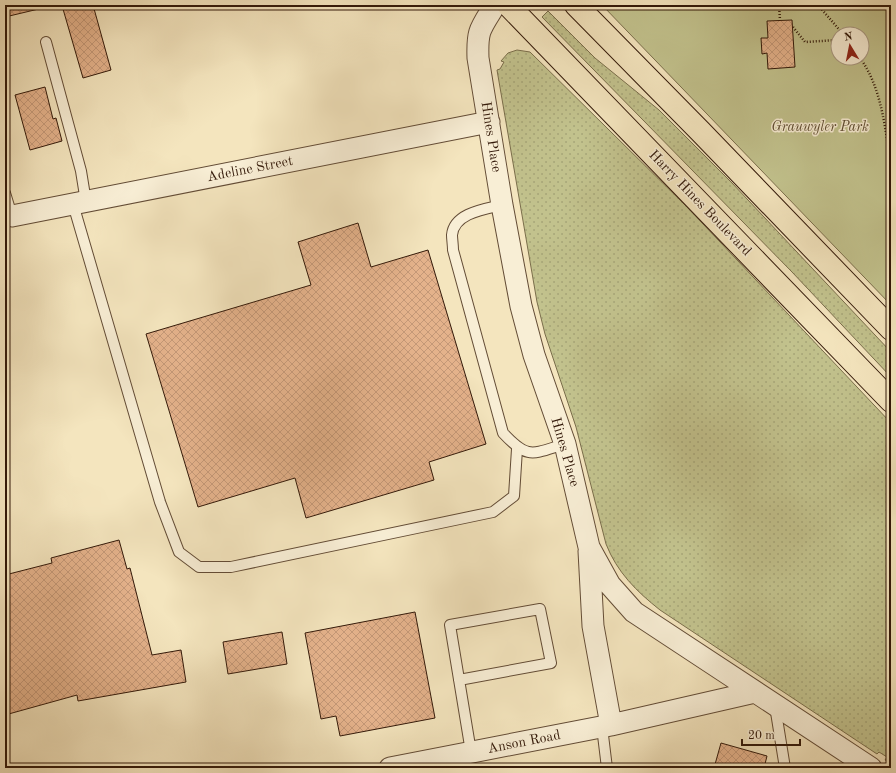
<svg xmlns="http://www.w3.org/2000/svg" width="896" height="773" font-family="'Old Standard TT',serif">
  <defs>
    <pattern id="grass-dots" width="8" height="8" patternUnits="userSpaceOnUse"><rect width="8" height="8" fill="#c2c28d"/><path d="M2 2h.1M6 6h.1" fill="none" stroke="#a7a678" stroke-width="1.8" stroke-linecap="round"/></pattern>
    <pattern id="building-cross-hatch" width="8" height="8" patternUnits="userSpaceOnUse"><rect width="8" height="8" fill="#e4b28b"/><path d="M0 0l8 8M0 8l8-8" fill="none" stroke="#c49877"/></pattern>
  </defs>
  <rect width="100%" height="100%" fill="#f4e5be"/>
  <filter id="stains"><feTurbulence type="fractalNoise" baseFrequency=".005" numOctaves="4"/><feColorMatrix values="0 0 0 0 .2 0 0 0 0 .09 0 0 0 0 .02 0 0 0 .5 -.17"/></filter>
  <radialGradient id="worn" r=".72"><stop offset=".6" stop-color="#630" stop-opacity="0"/><stop offset="1" stop-color="#630" stop-opacity=".3"/></radialGradient>
  <path fill="url(#grass-dots)" stroke="#7a6e4b" d="M548 11 595 58 659 110 732 183 891 352V377L792 272 542 17Z
    M517 50 530 52 686 206 891 423V762L885 760 887 757 879 752 877 754 660 610C636 591 617 572 606 544L576 427 545 334 537 302 497 70 500 69 504 62 501 61 508 53Z"/>
  <path fill="#c2c28d" stroke="#7a6e4b" fill-rule="evenodd" d="M602 5H891V305ZM838 34H862V58H838Z"/>
  <path fill="url(#building-cross-hatch)" stroke="#331909" d="M5 5H47V7L5 17Z
    M76 5H93L111 70 83 78 63 9Z
    M792 20 795 67 768 69 767 53 762 54 761 38H768L767 21Z
    M45 87 53 119 56 118 62 141 30 150 15 95Z
    M358 223 371 267 428 250 486 444 429 462 434 480 306 518 295 478 198 507 146 334 311 285 298 242Z
    M119 540 127 569 130 568 152 655 181 650 186 682 78 701 77 695 5 715V575L52 563 51 558Z
    M415 612 435 718 340 736 336 716 321 719 305 633Z
    M282 632 287 664 228 674 223 642Z
    M721 743 767 756 764 768H714Z"/>
  <g fill="none" stroke-linecap="round" stroke-linejoin="round">
    <defs>
      <path id="lane" d="M46 42 81 171 86 202
        M5 193 12 216
        M73 204 160 502 179 552 199 567H231L493 512 514 496 517 449
        M502 205C485 209 454 213 452 235 452 239 453 245 453 250L503 433C528 460 532 454 565 444
        M459 680 551 663 540 609 450 625 471 752
        M775 706 785 768
        M602 727 607 768"/>
      <path id="street" d="M495 5C480 29 477 30 478 58L502 205 521 306 534 355 565 444 589 547 610 585 634 612 871 768
        M12 216 489 122
        M589 551 593 626 611 725
        M390 768 611 725 755 692"/>
      <path id="primary" d="M508 5 891 401
        M576 5 700 131 891 329"/>
    </defs>
    <use href="#lane" stroke="#634c36" stroke-width="12"/>
    <use href="#street" stroke="#634c36" stroke-width="23"/>
    <use href="#primary" stroke="#331909" stroke-width="24"/>
    <path stroke="#331909" stroke-width="2.5" stroke-dasharray="1 2" stroke-linecap="butt" d="M779 5 780 20
      M818 5 843 34
      M793 27 805 42 838 40
      M860 58C882 88 885 129 891 165"/>
    <use href="#lane" stroke="#f8eed5" stroke-width="10"/>
    <use href="#street" stroke="#f8eed5" stroke-width="21"/>
    <use href="#primary" stroke="#f4e5be" stroke-width="22"/>
  </g>
  <g text-anchor="middle" dominant-baseline="central" stroke-width="3" stroke-linejoin="round" paint-order="stroke">
    <g font-size="14" font-style="italic" fill="#5e4c31" stroke="#f8eed5">
      <text x="820" y="127">Grauwyler Park</text>
    </g>
    <g font-size="14" fill="#331909" stroke="#f8eed5">
      <text transform="translate(491 137) rotate(81)">Hines Place</text>
      <text transform="translate(250 169) rotate(-11)">Adeline Street</text>
      <text transform="translate(700 203) rotate(46)">Harry Hines Boulevard</text>
      <text transform="translate(565 452) rotate(74)">Hines Place</text>
      <text transform="translate(524 742) rotate(-11)">Anson Road</text>
    </g>
  </g>
  <rect width="896" height="773" fill="none" stroke="#f4e5be" stroke-width="20"/>
  <rect x="6" y="6" width="884" height="761" fill="none" stroke="#331909" stroke-width="2"/>
  <rect x="10" y="10" width="876" height="753" fill="none" stroke="#331909"/>
  <g transform="translate(850 46) rotate(350)"><circle r="19" fill="#f8eed5" stroke="#a99983"/>
  <path d="M0-3L7 15L0 10L-7 15Z" fill="#8f2418"/>
  <text y="-6" font-size="11" font-weight="bold" text-anchor="middle" fill="#331909">N</text>
  </g>
  <path d="M742 739v6h58v-6" fill="none" stroke="#331909" stroke-width="2"/>
  <text x="748" y="739" font-size="12" fill="#331909" stroke="#f8eed5" stroke-width="3" paint-order="stroke">20 m</text>
  <rect width="100%" height="100%" filter="url(#stains)"/>
  <rect width="100%" height="100%" fill="url(#worn)"/>
</svg>
